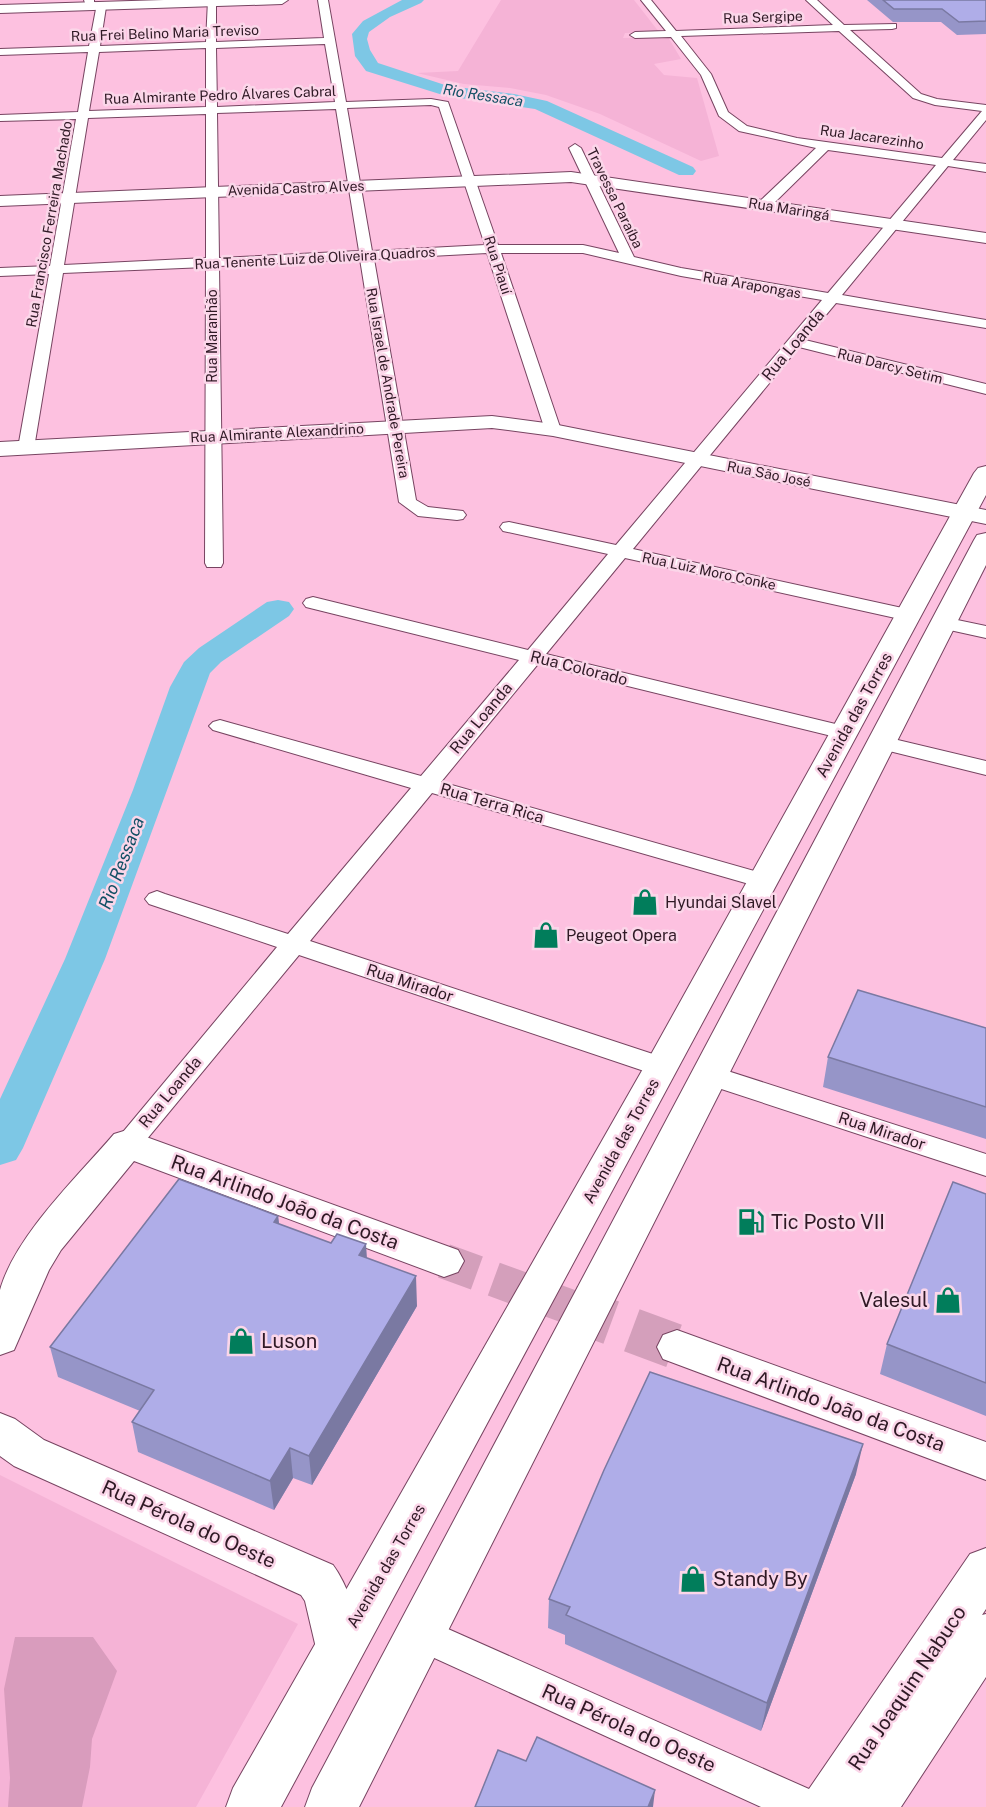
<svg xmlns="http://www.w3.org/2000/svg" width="986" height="1807" font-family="'Public Sans',sans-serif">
  <rect width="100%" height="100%" fill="#fdc1e0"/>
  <path fill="#f5b3d6" d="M501 0H634L659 32 625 33 623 38 668 37 681 59 654 64 664 75 697 78 719 156 701 161 600 114 546 95 510 88 464 84 417 73 458 71Z
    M0 1475 298 1624 196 1807H0Z"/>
  <path fill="#d99cbd" d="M15 1637H93L117 1671 92 1739 90 1767 82 1807H8L10 1778 4 1689Z"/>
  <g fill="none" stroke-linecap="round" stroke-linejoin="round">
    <path fill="#7dc7e5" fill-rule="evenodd" d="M402 0H424L421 3 390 17 369 32 367 39 370 50 378 63 448 86 514 94 547 101 693 167 696 171 693 175H679L535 109 446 96 366 71 355 56 352 34 363 21Z
      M278 600 289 602 294 609 289 616 221 662 210 673 105 959 23 1148 16 1160 0 1165V1099L65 959 133 790 170 687 184 662 199 648 267 602Z"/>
    <path stroke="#d49fbb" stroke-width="35" stroke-dasharray="35 18" stroke-linecap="butt" d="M444 1261 573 1308"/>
    <path stroke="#d49fbb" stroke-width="45" stroke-dasharray="45 22" stroke-linecap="butt" d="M569 1307 677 1347"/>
    <defs>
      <path id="minor" d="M84 0H94V2L106 7 100 46 206 42 208 0H221L216 3V42L324 38 318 0H328L346 102 431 99 448 102 498 245H583L619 253 569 148 575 144 581 148 634 257 681 268 828 293 936 165 828 150 769 208H759L758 205 759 202 816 148 739 131 719 116 701 75 671 37 635 38 630 35 635 32 666 31 641 0H651L676 31 833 25 806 0H817L844 25 896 24V28L892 29 850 30 921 94 937 99 986 105V120L953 160 986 164V172L948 166 842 295 986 320V328L836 303 805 340 986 384V394L799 347 633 549 916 611 919 615 916 619 909 621 625 558 546 654 852 728 855 733 852 738 844 739 538 664 441 782 772 876 776 881 772 886 764 888 756 886 432 793 310 941 671 1060 675 1067 671 1074 662 1076 653 1074 299 955 137 1151 127 1154 117 1151 113 1144 277 947 149 904 145 899 149 894 157 891 165 894 288 934 411 788 213 730 209 726 213 722 220 720 227 722 421 776 519 660 306 607 303 603 306 599 313 597 528 650 608 554 503 531 500 527 503 523 509 522 616 545 822 300 681 276 583 253H501L561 430 553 435 545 430 487 253 374 259 416 500 428 507 463 511 466 515 463 519 457 520 418 516 399 502 360 259 219 266 223 563 221 567H207L205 563 206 267 63 273 34 448 26 453 18 448 49 274 0 276V268L50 266 76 119 0 121V115L78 112 88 52 0 55V49L89 46 96 9 86 6ZM839 31 913 98 935 105 982 111 942 158 797 138 747 126 728 112 711 74 681 36ZM325 44 335 102 217 107 216 48ZM206 48V107L89 111 99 52ZM431 105 439 107 485 245 372 251 347 108ZM336 109 359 251 219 258 217 113ZM206 114V258L64 265 88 118Z
        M943 617 986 626V638L936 627 933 623 936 619Z
        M881 736 986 761V775L873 747 870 742 873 737Z
        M709 1065 986 1154V1176L700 1082 696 1075 700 1068Z
        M421 1617 818 1793 823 1807H761L408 1646 403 1634 408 1622Z"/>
      <path id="major" d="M164 0H288L282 4 0 13V5Z
        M571 172 986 233V243L571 182 0 206V196Z
        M492 416 553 424 986 510V524L553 436 492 428 0 456V442Z
        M127 1130 458 1250 464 1261 458 1272 444 1277 134 1161 61 1250 49 1270 14 1350 0 1355C0 1337 0 1307 0 1290 15 1236 78 1176 114 1134Z
        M677 1330 986 1442V1480L663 1359 657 1347 663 1335Z
        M0 1413 15 1419 44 1440 333 1565C346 1582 362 1624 363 1646 363 1652 359 1659 357 1664L340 1671 323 1664 316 1648 305 1601 301 1595 14 1466 0 1456Z
        M986 1548V1609L982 1615 986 1614V1677L901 1807H802L809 1789 970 1554Z"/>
      <path id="highway" d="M986 466V495L281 1807H226L233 1788 644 1067 974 473 978 468Z
        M986 533V565L359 1807H305L312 1788 974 540 977 535Z"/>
    </defs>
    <use href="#minor" stroke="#774461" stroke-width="2"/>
    <use href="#major" stroke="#774461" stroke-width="2"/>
    <use href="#highway" stroke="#774461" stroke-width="2"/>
    <use href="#minor" fill="#fff" fill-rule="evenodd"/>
    <use href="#major" fill="#fff" fill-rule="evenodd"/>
    <use href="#highway" fill="#fff" fill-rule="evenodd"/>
  </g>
  <path fill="#9695c8" d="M867 0H986V34L957 35 941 22H893Z
    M986 1028V1139L823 1087 828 1057Z
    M986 1194V1416L880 1374 887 1344Z
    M278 1216 279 1224 366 1258 417 1306 312 1485 293 1478 274 1510 138 1452 132 1422 140 1411 58 1377 50 1347Z
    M856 1474 761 1731 565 1644V1635L548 1628 549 1599Z"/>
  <path fill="#7a79a2" d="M278 1216 282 1246 274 1222Z
    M366 1244 368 1274 359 1255Z
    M416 1276 417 1306 312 1485 309 1456Z
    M863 1444 856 1474 761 1731 767 1703Z
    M290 1448 293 1478 274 1510 270 1481Z
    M655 1790 653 1807H648Z"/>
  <path fill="#afade8" stroke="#7a79a2" stroke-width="1.5" d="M883 0H986V21L959 22 942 9H894Z
    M858 990 986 1028V1107L828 1057Z
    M179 1179 278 1216 274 1222 331 1243 337 1234 366 1244 359 1255 416 1276 309 1456 290 1448 270 1481 132 1422 154 1390 50 1347Z
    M953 1182 986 1194V1383L887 1344Z
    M650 1372 863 1444 767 1703 566 1615 570 1607 549 1599 604 1470Z
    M537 1737 655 1790 648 1807H475L498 1750 526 1761Z"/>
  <defs>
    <symbol id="shop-bare" viewBox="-9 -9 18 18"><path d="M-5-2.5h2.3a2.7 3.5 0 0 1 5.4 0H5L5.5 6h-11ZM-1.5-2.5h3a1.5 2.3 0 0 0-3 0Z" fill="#017d5b" stroke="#fbd6e9" stroke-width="2.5" paint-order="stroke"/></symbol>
    <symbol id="fuel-bare" viewBox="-9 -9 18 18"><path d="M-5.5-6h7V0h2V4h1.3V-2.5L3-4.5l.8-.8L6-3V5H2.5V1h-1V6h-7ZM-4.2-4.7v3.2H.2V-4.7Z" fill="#017d5b" stroke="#fbd6e9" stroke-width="2.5" paint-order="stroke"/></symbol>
  </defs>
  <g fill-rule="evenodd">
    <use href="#shop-bare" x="626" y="883" width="38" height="38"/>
    <use href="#shop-bare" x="527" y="916" width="38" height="38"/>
    <use href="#fuel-bare" x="732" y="1203" width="38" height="38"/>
    <use href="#shop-bare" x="929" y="1281" width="38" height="38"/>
    <use href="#shop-bare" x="222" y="1322" width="38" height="38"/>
    <use href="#shop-bare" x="674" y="1560" width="38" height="38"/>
  </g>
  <g text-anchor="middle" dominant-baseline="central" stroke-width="5" stroke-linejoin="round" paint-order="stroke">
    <g font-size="14" fill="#2f1925" stroke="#fbd6e9">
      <text transform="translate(763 17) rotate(-2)">Rua Sergipe</text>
      <text transform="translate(165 33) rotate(-2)">Rua Frei Belino Maria Treviso</text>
      <text transform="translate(220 95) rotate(-2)">Rua Almirante Pedro Álvares Cabral</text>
      <text transform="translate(872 137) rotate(8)">Rua Jacarezinho</text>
      <text transform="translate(296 188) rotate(-2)">Avenida Castro Alves</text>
      <text transform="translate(615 198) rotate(64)">Travessa Paraíba</text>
      <text transform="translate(789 209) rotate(9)">Rua Maringá</text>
      <text transform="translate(49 224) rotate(-80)">Rua Francisco Ferreira Machado</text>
      <text transform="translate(315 258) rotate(-3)">Rua Tenente Luiz de Oliveira Quadros</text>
      <text transform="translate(498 265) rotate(72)">Rua Piauí</text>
      <text transform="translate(752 285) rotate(10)">Rua Arapongas</text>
      <text transform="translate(212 336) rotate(-90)">Rua Maranhão</text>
      <text transform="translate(890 366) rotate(14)">Rua Darcy Setim</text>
      <text transform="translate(388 383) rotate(80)">Rua Israel de Andrade Pereira</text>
      <text transform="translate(277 433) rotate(-3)">Rua Almirante Alexandrino</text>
      <text transform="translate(769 474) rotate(11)">Rua São José</text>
      <text transform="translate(709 571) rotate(12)">Rua Luiz Moro Conke</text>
    </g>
    <g font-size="15" font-style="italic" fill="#114f64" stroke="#fbd6e9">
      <text transform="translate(483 95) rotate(9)">Rio Ressaca</text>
    </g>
    <g font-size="16" fill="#2f1925" stroke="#fbd6e9">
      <text transform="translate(793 345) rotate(-50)">Rua Loanda</text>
      <text transform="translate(579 668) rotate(14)">Rua Colorado</text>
      <text transform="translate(854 715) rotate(-61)">Avenida das Torres</text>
      <text transform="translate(481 718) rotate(-50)">Rua Loanda</text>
      <text transform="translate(492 803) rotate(16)">Rua Terra Rica</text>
      <text transform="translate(410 983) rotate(18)">Rua Mirador</text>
      <text transform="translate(170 1092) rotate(-50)">Rua Loanda</text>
      <text transform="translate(882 1131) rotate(18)">Rua Mirador</text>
      <text transform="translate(621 1141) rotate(-61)">Avenida das Torres</text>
      <text transform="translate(386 1566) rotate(-60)">Avenida das Torres</text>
    </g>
    <g font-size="16" fill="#2f1925" stroke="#fbd6e9" text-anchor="start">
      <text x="665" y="902">Hyundai Slavel</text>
      <text x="566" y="935">Peugeot Opera</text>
    </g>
    <g font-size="18" font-style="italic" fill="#114f64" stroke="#fbd6e9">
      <text transform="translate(121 863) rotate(-69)">Rio Ressaca</text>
    </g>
    <g font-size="20" fill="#2f1925" stroke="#fbd6e9">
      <text transform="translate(285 1202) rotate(20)">Rua Arlindo João da Costa</text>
      <text transform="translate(831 1404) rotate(20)">Rua Arlindo João da Costa</text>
      <text transform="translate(189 1524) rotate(24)">Rua Pérola do Oeste</text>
      <text transform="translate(907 1688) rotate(-56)">Rua Joaquim Nabuco</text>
      <text transform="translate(629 1728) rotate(24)">Rua Pérola do Oeste</text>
    </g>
    <g font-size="20" fill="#2f1925" stroke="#fbd6e9" text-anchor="start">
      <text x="771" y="1222">Tic Posto VII</text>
      <text x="928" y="1300" text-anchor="end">Valesul</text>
      <text x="261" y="1341">Luson</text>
      <text x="713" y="1579">Standy By</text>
    </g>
  </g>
</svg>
